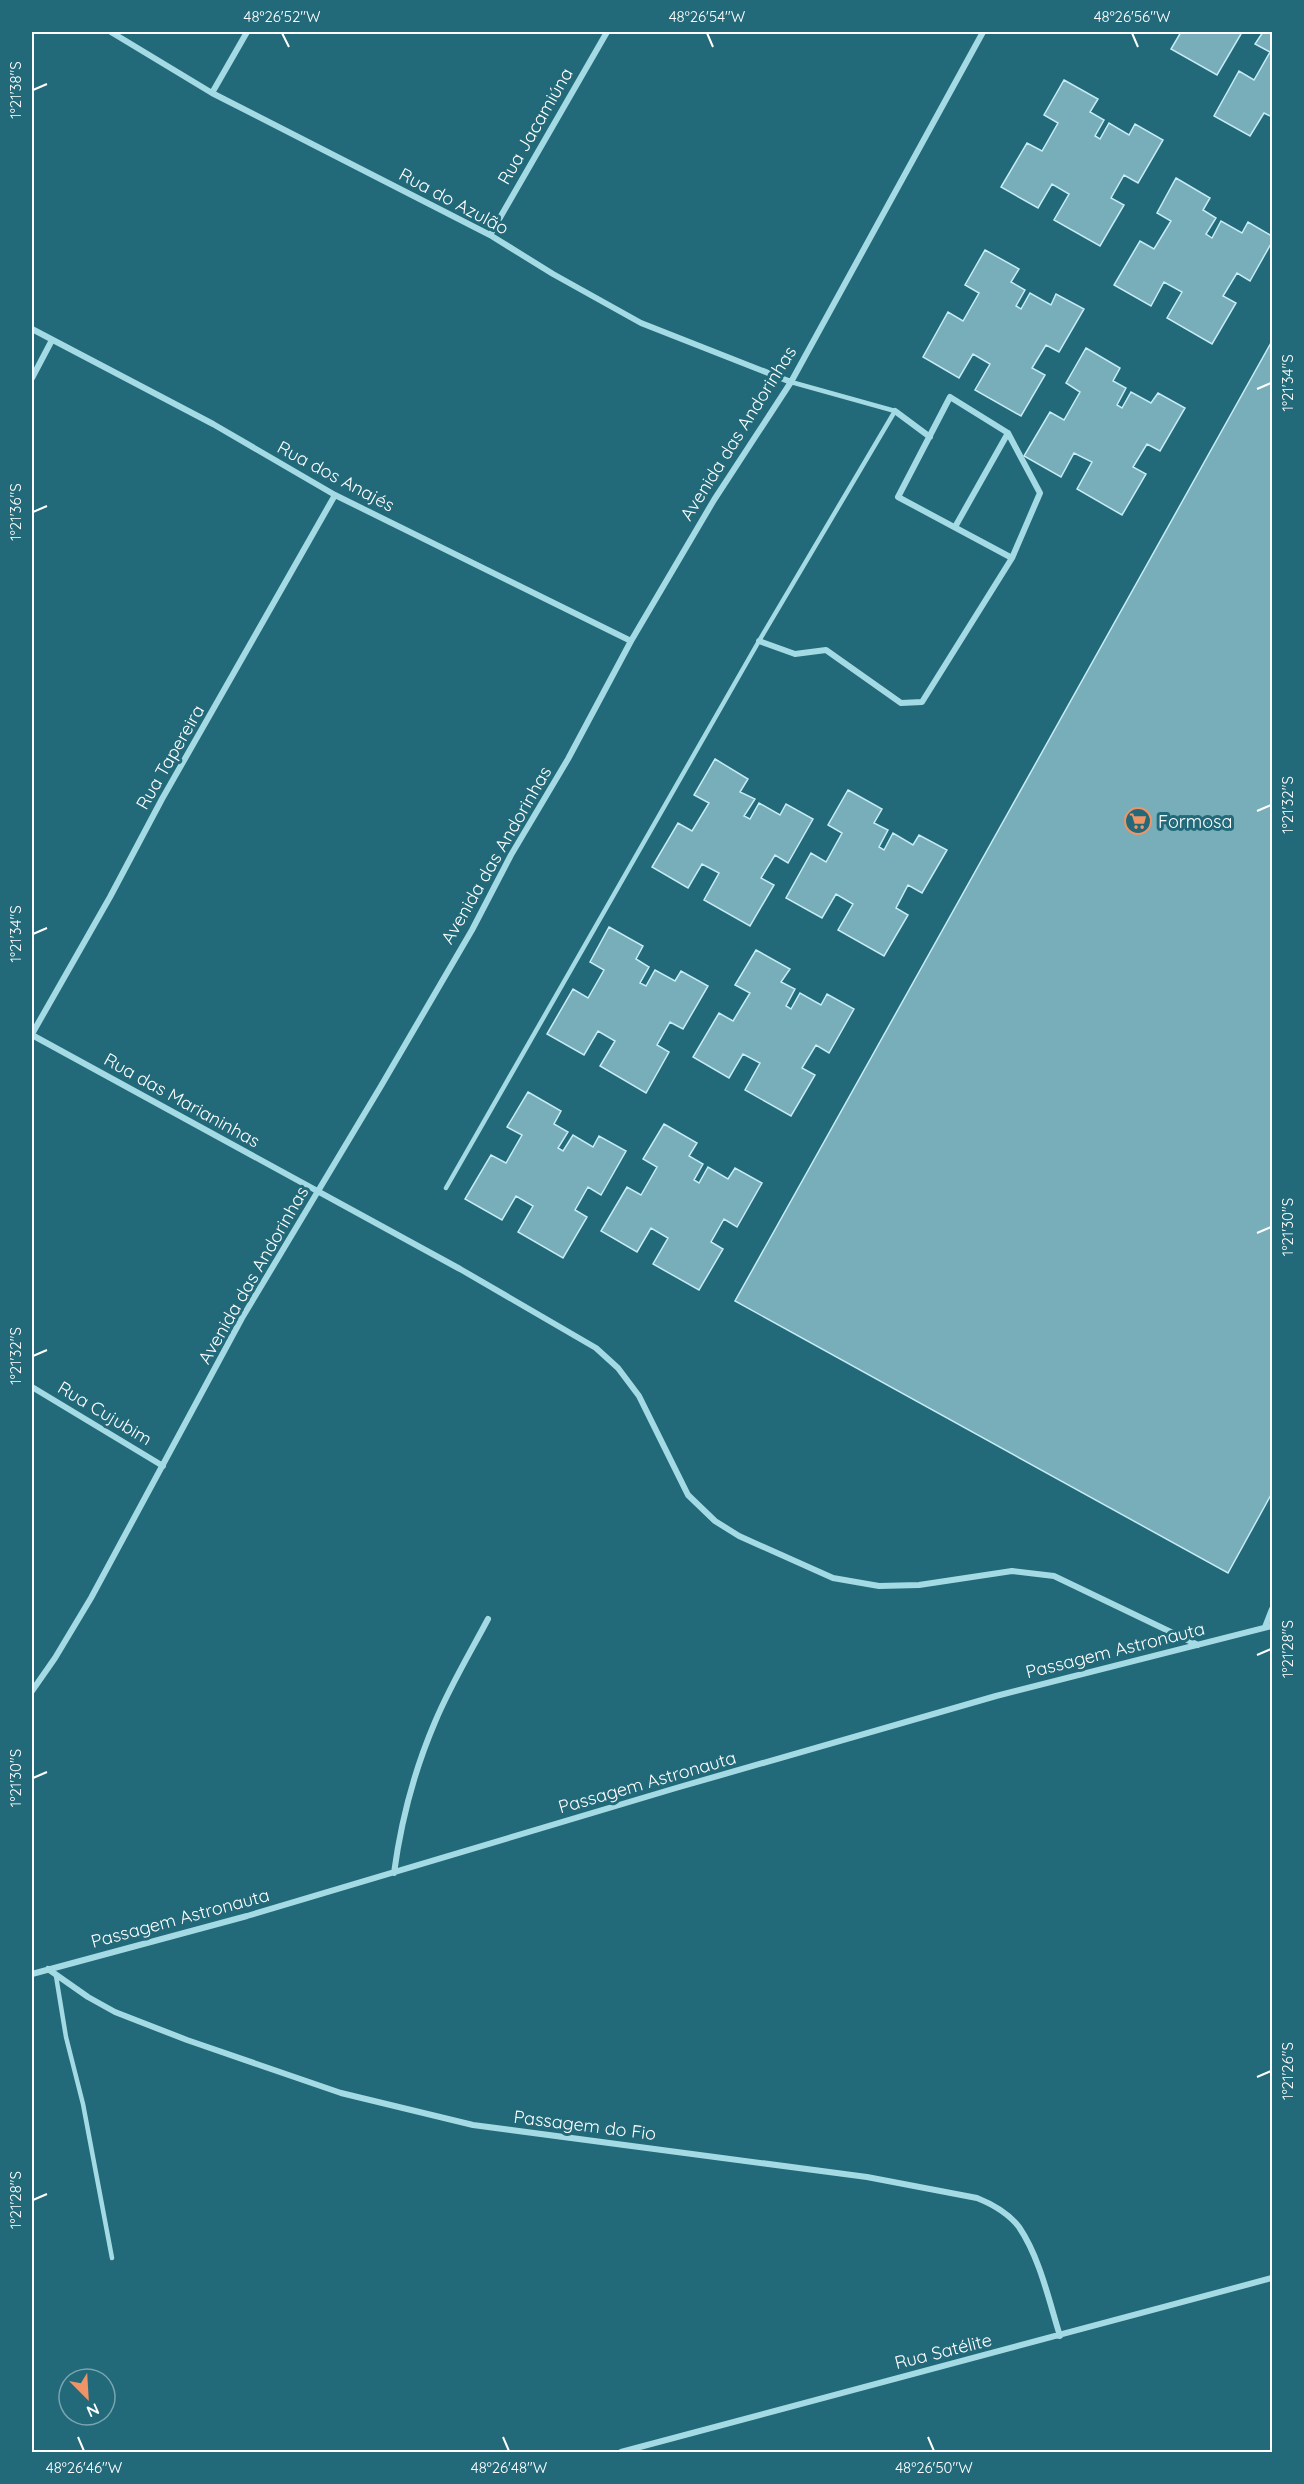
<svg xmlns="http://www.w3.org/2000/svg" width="1304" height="2484" font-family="Quicksand,sans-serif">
  <rect width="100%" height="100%" fill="#226979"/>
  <path fill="#78aeba" stroke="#c6ecf4" stroke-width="1.5" d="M1181 32H1237L1241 34 1217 75 1171 49Z
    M1263 32H1272V117L1264 113 1250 136 1214 116 1239 71 1254 80 1270 52 1255 44Z
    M1064 80 1098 99 1090 112 1104 120 1095 136 1100 139 1109 123 1129 135 1135 124 1163 140 1138 183 1124 175 1111 198 1124 205 1100 246 1054 220 1069 194 1052 184 1038 208 1001 187 1027 143 1042 151 1058 123 1044 115Z
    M1176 178 1210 198 1203 210 1216 218 1206 234 1212 238 1221 221 1242 233 1248 222 1272 236V242L1250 281 1237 273 1223 296 1236 303 1212 344 1167 318 1182 292 1164 282 1151 306 1114 285 1140 241 1154 249 1171 221 1157 213Z
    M985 250 1019 269 1011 282 1025 290 1016 306 1021 309 1030 293 1051 305 1056 294 1084 309 1059 352 1046 345 1032 368 1045 375 1021 416 975 390 990 364 973 354 959 378 923 357 948 312 963 321 979 293 965 285Z
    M1272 341V1493L1228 1573 735 1301Z
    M1086 348 1120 368 1113 381 1126 388 1117 405 1122 408 1131 392 1151 403 1158 393 1185 408 1160 451 1147 444 1133 467 1146 474 1122 515 1077 489 1092 462 1074 453 1061 477 1024 456 1050 412 1064 420 1080 392 1066 383Z
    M715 759 748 779 740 792 755 799 744 816 750 819 759 803 780 815 786 804 813 819 788 863 775 855 761 878 774 885 750 926 704 900 719 873 702 864 688 888 652 867 678 823 692 831 709 803 694 795Z
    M848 790 882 809 874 823 888 830 879 847 884 850 893 833 913 845 919 835 947 850 922 893 908 885 896 908 908 915 884 956 838 930 853 904 836 894 822 918 786 898 811 853 826 862 842 833 828 825Z
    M609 927 643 946 636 959 649 967 640 983 646 986 655 970 675 981 681 971 708 986 683 1029 670 1022 657 1045 669 1052 646 1093 600 1066 615 1041 598 1031 584 1055 547 1034 573 989 588 998 604 970 590 962Z
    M756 950 790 969 781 982 795 989 786 1006 791 1009 800 993 821 1005 827 994 854 1009 829 1053 816 1045 802 1068 815 1075 791 1116 745 1090 760 1063 743 1054 729 1078 693 1057 719 1013 733 1021 750 993 735 985Z
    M528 1092 561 1111 554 1124 568 1132 558 1148 563 1151 573 1135 593 1147 599 1136 626 1151 601 1195 588 1187 575 1210 587 1217 563 1258 518 1232 533 1206 516 1196 502 1220 465 1199 491 1155 506 1163 522 1135 507 1127Z
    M664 1124 697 1143 689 1156 703 1164 694 1180 699 1183 708 1167 728 1179 735 1168 762 1183 737 1227 724 1219 711 1242 723 1249 699 1290 653 1264 668 1238 651 1228 637 1252 601 1231 627 1187 641 1195 657 1167 643 1159Z"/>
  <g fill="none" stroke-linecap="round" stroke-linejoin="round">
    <path stroke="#a4dae4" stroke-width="4.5" d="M446 1188 759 641 895 411 791 382
      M56 1976 66 2037 83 2104 112 2258"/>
    <path stroke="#a4dae4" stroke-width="6" d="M111 32 212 93 490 235 553 274 641 323 791 382
      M212 93 247 32
      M490 235 607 32
      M32 329 213 424 335 495 631 641
      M32 378 52 340
      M895 411 930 437
      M1008 433 1040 493 1012 558
      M759 641 795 654 826 650 901 703 922 702 1012 558 898 497 950 397 1008 433 955 527
      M32 1034 110 897 162 799 335 495
      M32 1035 460 1269 596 1348 618 1368 639 1396 688 1495 715 1521 739 1536 833 1578 879 1586 919 1585 1012 1571 1054 1576 1198 1645
      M32 1387 163 1466
      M1265 1627 1272 1609
      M32 1691 55 1658 91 1598 242 1318 381 1086 472 930 511 855 568 759 631 641 714 500 791 382 983 32
      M394 1873C401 1821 414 1771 435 1722 450 1686 470 1653 488 1619
      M48 1969 88 1997 115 2012 187 2040 341 2093 473 2125 867 2177 977 2198C992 2204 1009 2214 1019 2227 1040 2258 1049 2301 1060 2336
      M32 1974 247 1916 676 1788 996 1696 1272 1626
      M621 2452 1272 2278"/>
  </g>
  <path fill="none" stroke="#fff" stroke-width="2" d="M282 33 289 47M707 33 713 47M1132 33 1138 47M33 90 47 84M1257 389 1271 383M33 512 47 506M1257 811 1271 805M33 934 47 928M1257 1233 1271 1227M33 1356 47 1350M1257 1655 1271 1649M33 1778 47 1772M1257 2077 1271 2071M33 2200 47 2194M78 2437 84 2451M503 2437 509 2451M928 2437 934 2451"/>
  <defs>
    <symbol id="supermarket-ring" viewBox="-11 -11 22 22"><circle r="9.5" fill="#226979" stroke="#f09366" stroke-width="1.5"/><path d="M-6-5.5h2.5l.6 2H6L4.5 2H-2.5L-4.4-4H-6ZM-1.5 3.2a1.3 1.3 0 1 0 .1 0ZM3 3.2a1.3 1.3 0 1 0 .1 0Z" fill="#f09366"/></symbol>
  </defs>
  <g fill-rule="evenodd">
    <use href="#supermarket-ring" x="1123" y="806" width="30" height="30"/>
  </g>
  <g text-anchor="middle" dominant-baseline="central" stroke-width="6" stroke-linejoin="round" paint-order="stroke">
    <g font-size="18" fill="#fff" stroke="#226979">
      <text transform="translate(535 126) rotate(-60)">Rua Jacamiúna</text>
      <text transform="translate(454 201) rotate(28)">Rua do Azulão</text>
      <text transform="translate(738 433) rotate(-58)">Avenida das Andorinhas</text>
      <text transform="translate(336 476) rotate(28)">Rua dos Anajés</text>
      <text transform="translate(170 757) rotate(-60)">Rua Tapereira</text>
      <text transform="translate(496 855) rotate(-60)">Avenida das Andorinhas</text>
      <text transform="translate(182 1100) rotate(29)">Rua das Marianinhas</text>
      <text transform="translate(253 1275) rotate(-60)">Avenida das Andorinhas</text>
      <text transform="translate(105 1413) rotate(31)">Rua Cujubim</text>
      <text transform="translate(1115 1650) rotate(-14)">Passagem Astronauta</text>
      <text transform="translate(647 1782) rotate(-16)">Passagem Astronauta</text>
      <text transform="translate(180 1918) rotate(-15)">Passagem Astronauta</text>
      <text transform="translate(585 2125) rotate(7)">Passagem do Fio</text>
      <text transform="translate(943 2351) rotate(-14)">Rua Satélite</text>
    </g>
    <g font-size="18" fill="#fff" stroke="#226979" text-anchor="start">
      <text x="1158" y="821">Formosa</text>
    </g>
  </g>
  <rect width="1304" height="2484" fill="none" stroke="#226979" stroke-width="66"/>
  <g transform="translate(87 2397) rotate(156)"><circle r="28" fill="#226979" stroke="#7aa5af" stroke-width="1.5"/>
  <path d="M0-4.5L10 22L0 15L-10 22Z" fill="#f09366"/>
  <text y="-9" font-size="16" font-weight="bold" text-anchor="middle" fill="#ffffff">N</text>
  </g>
  <rect x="33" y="33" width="1238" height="2418" fill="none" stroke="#fff" stroke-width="2"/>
  <g font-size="15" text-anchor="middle" fill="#fff">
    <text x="282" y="22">48°26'52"W</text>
    <text x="707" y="22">48°26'54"W</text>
    <text x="1132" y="22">48°26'56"W</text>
    <text transform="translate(16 90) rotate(-90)" y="5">1°21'38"S</text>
    <text transform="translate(1288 383) rotate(-90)" y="5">1°21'34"S</text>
    <text transform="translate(16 512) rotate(-90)" y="5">1°21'36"S</text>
    <text transform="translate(1288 805) rotate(-90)" y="5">1°21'32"S</text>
    <text transform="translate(16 934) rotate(-90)" y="5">1°21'34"S</text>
    <text transform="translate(1288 1227) rotate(-90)" y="5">1°21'30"S</text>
    <text transform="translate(16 1356) rotate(-90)" y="5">1°21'32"S</text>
    <text transform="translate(1288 1649) rotate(-90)" y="5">1°21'28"S</text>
    <text transform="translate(16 1778) rotate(-90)" y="5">1°21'30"S</text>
    <text transform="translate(1288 2071) rotate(-90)" y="5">1°21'26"S</text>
    <text transform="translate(16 2200) rotate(-90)" y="5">1°21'28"S</text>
    <text x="84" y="2473">48°26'46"W</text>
    <text x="509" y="2473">48°26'48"W</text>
    <text x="934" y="2473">48°26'50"W</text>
  </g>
</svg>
